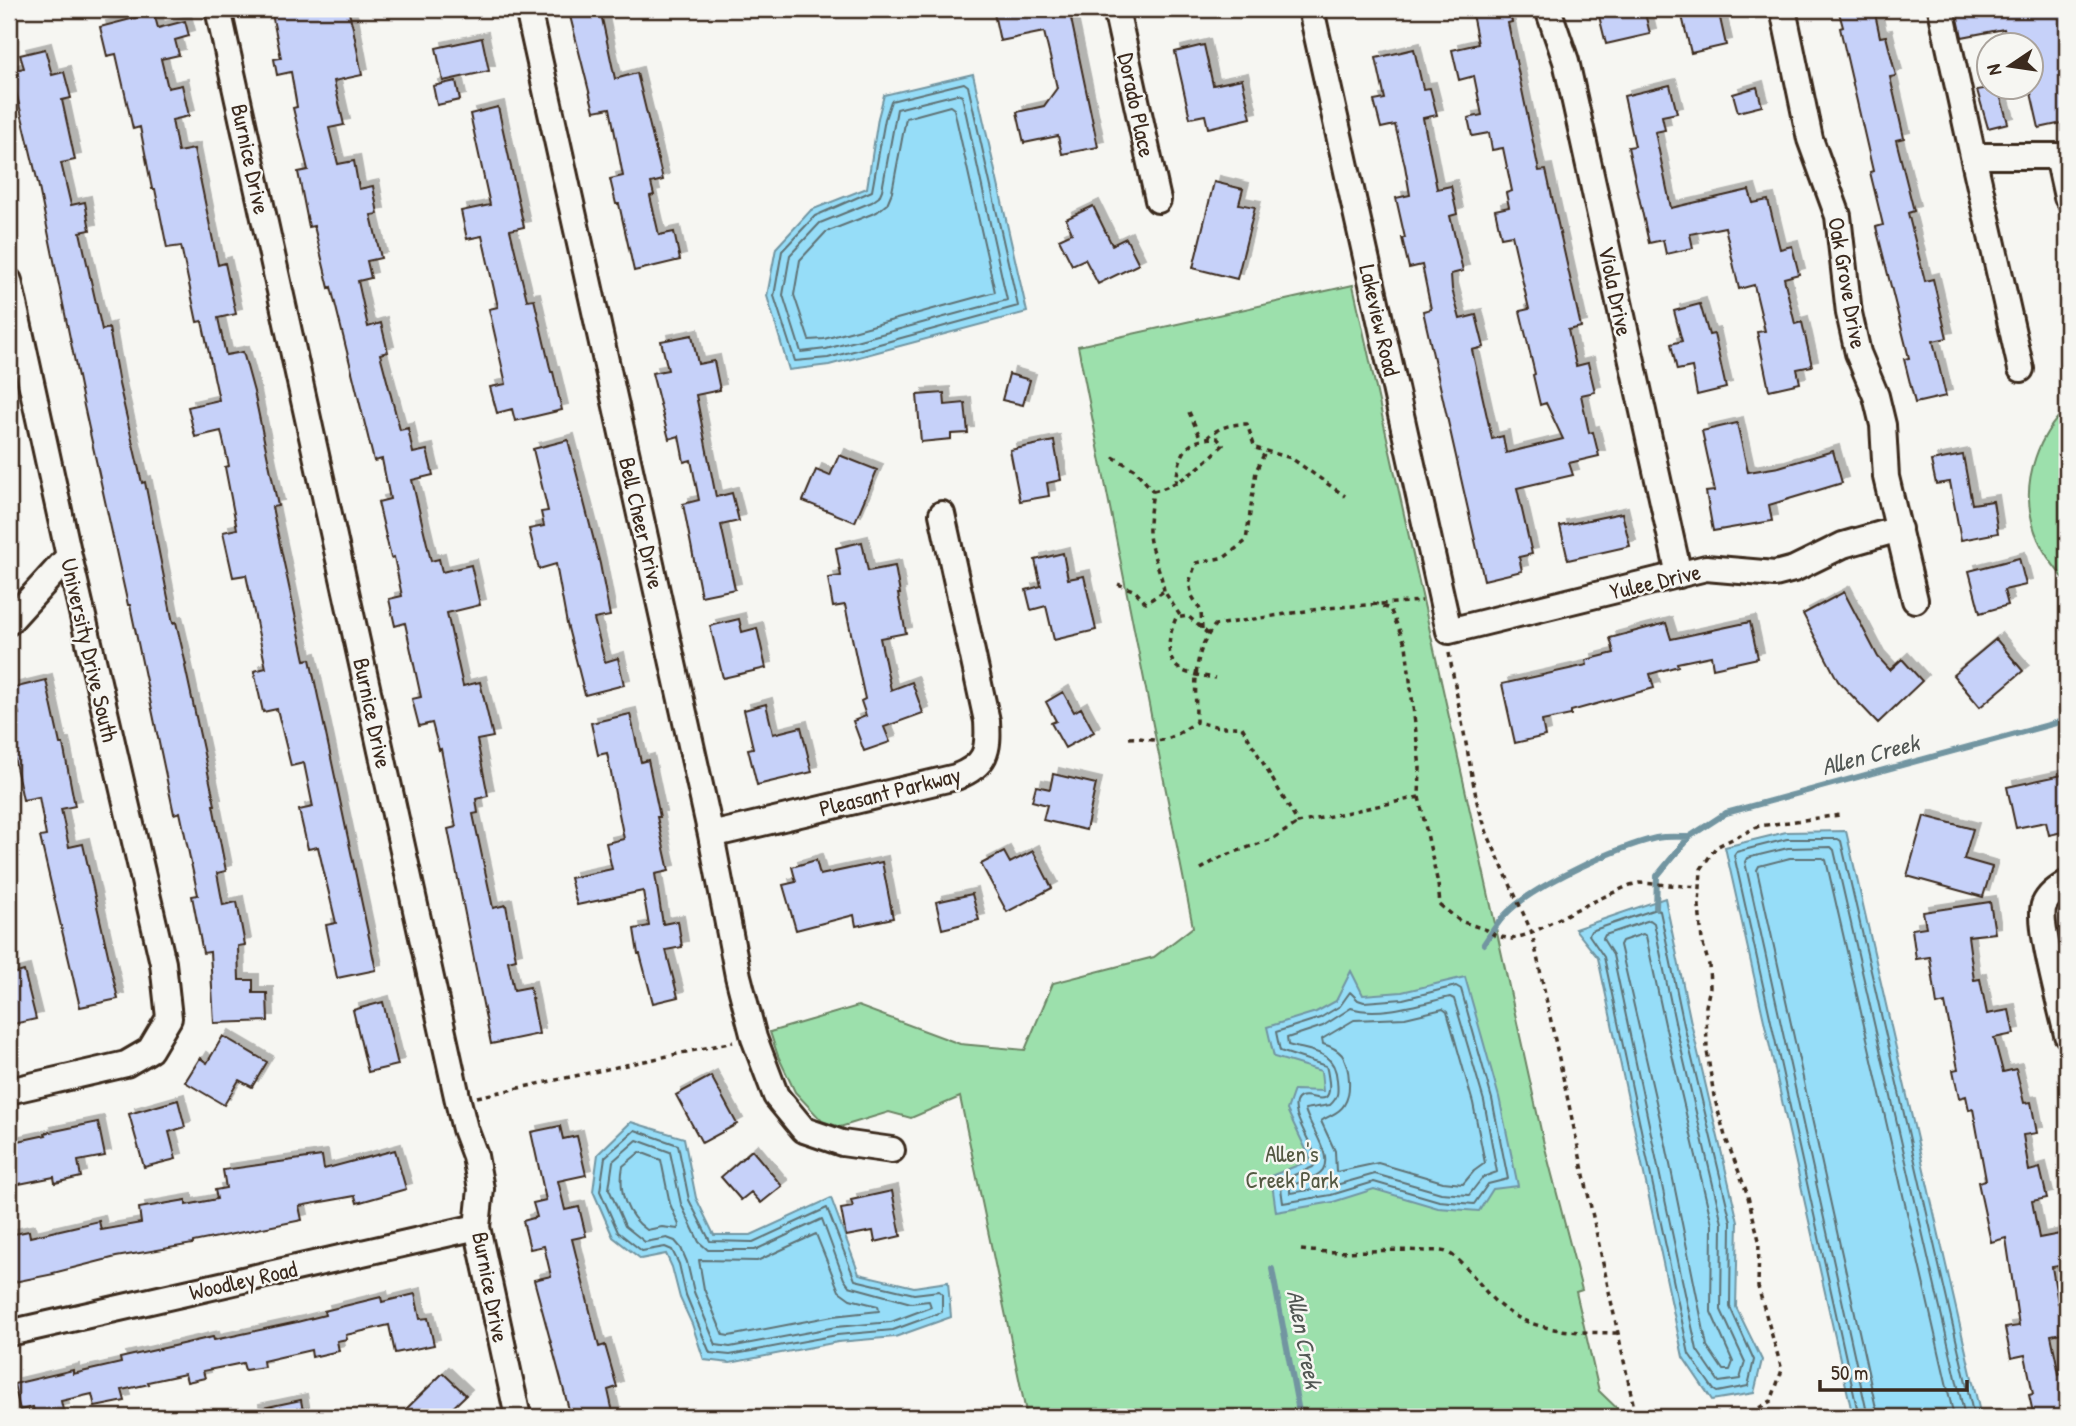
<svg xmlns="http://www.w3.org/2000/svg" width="2076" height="1426" font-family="'Patrick Hand',sans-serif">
  <defs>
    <filter id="shadow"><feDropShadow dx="6" dy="-6" stdDeviation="0" flood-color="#0004"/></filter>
  </defs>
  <rect width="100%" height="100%" fill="#f6f6f2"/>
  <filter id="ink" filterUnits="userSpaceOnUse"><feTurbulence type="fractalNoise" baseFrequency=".0143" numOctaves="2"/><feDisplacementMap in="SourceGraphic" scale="14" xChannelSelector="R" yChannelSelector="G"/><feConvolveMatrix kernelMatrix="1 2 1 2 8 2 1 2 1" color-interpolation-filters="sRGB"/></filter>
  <g filter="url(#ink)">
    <path fill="#9ce0ac" stroke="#6c8565" stroke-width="2" d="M1353 285 1544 1144 1582 1290 1576 1292 1599 1391 1626 1417H1027L960 1097 911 1118 889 1112 840 1127 822 1121 795 1092 778 1056 770 1032 858 1006 960 1044 1025 1050 1053 983 1154 957 1193 927 1078 346Z
      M2067 408V582C2051 564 2035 541 2031 516 2023 478 2039 434 2067 408Z"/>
    <path fill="#96ddf8" stroke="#7295a1" stroke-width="2" d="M973 74 1027 312 829 365 789 370 767 296 776 248 811 210 867 188 878 118 884 95Z
      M1846 831 1981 1417H1853L1725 847 1786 832Z
      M1665 898 1691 1023 1738 1222 1736 1307 1762 1360 1754 1393 1712 1400 1683 1357 1598 958 1575 929Z
      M1351 971 1363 995 1402 992 1465 977 1499 1097 1518 1186 1493 1189 1479 1211 1438 1208 1374 1189 1333 1202 1276 1212 1271 1176 1311 1160 1287 1110 1294 1090 1323 1091 1321 1071 1274 1057 1267 1027 1316 1012 1336 1001Z
      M631 1122 684 1138 696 1198 714 1235H751L831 1198 859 1274 914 1287 948 1282 951 1317 895 1337 838 1342 730 1363 704 1360 692 1324 680 1298 672 1267 666 1254 641 1259 613 1237 593 1191 598 1154Z"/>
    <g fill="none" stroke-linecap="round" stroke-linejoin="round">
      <path stroke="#5f7275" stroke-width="2" d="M964 83 968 86 1018 306 828 358 795 361 774 296 782 251 815 216 872 191 885 119 891 101Z
        M957 94 962 96 1007 300 826 349 801 352 783 295 790 255 820 223 872 202 879 197 882 190 897 109Z
        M950 106 954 109 995 292 824 339 809 340 794 295 800 260 826 232 877 212 887 204 892 192 906 118Z
        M1656 909 1660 911 1684 1025 1731 1222 1730 1307 1754 1360 1748 1386 1717 1392 1714 1390 1689 1354 1604 957 1589 935 1591 931Z
        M1650 920 1654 923 1676 1027 1722 1223 1721 1310 1745 1362 1740 1379 1719 1382 1697 1350 1613 955 1603 939 1605 935Z
        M1643 934 1646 936 1666 1029 1712 1224 1711 1312 1733 1362 1730 1370H1723L1707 1346 1666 1145 1620 945 1622 941Z
        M1456 986 1461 989 1492 1099 1508 1179 1488 1184 1474 1204 1439 1201 1374 1182 1331 1195 1283 1203 1280 1181 1313 1167 1317 1161C1315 1147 1287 1110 1298 1099 1308 1089 1332 1113 1329 1082 1328 1076 1328 1072 1326 1066L1280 1051 1276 1032 1320 1018 1340 1006 1350 992 1358 1000 1364 1002 1403 999Z
        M1450 997 1454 999 1484 1101 1497 1172 1483 1177 1469 1195 1441 1193 1375 1174 1329 1187 1290 1193V1186C1299 1182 1309 1180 1317 1175 1340 1162 1308 1126 1305 1109L1330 1105C1339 1097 1338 1091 1337 1080 1335 1050 1312 1052 1288 1045L1287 1038 1323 1026 1351 1008C1379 1017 1422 1003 1450 997Z
        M1443 1009 1447 1012 1473 1103 1485 1163 1474 1171 1463 1184 1443 1182 1378 1163 1336 1172 1335 1151 1321 1121C1329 1115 1339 1114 1344 1105 1352 1093 1350 1067 1342 1055 1337 1049 1330 1046 1323 1044L1322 1039 1354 1020 1405 1018Z
        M635 1130 678 1145 689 1200 710 1241 753 1242 827 1208 855 1280 914 1294 939 1291 942 1294V1312L893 1330 837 1335 730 1355 710 1353 686 1295 679 1264 672 1250 665 1247 642 1251 618 1232 600 1191 605 1157Z
        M637 1140 670 1152 681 1204 699 1242 708 1250H755L822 1219 844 1279 849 1286 911 1303 929 1301 931 1307 891 1322 836 1327 730 1347 716 1345 694 1292 687 1262 681 1248 675 1241 667 1238 645 1242 625 1226 609 1189 613 1161Z
        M640 1152 661 1160 670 1204 679 1225 678 1229 662 1227 647 1230C626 1215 618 1192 623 1166Z
        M816 1234 839 1291 850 1299 878 1306 879 1311 833 1316 729 1336 723 1335 704 1289 699 1260 757 1261Z
        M1859 1417 1734 855 1736 852 1787 839H1838L1841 841 1974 1417
        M1868 1417 1745 862 1747 858 1788 848 1831 847 1834 850 1965 1417
        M1878 1417 1757 870 1759 866 1790 858H1823L1826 860 1954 1417"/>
      <path stroke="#7295a1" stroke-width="6" d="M1656 908 1657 876 1689 837 1726 813 2067 720
        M1484 944C1490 935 1496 925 1503 917 1529 887 1618 847 1656 838 1667 836 1678 837 1689 837
        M1272 1269 1300 1417"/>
    </g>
    <path fill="#c6d1f9" stroke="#3b2a1e" stroke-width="2" filter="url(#shadow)" d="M271 9H348L353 28 362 75 334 81 344 125 329 128 338 164 354 161 359 189 373 186 378 214 371 215 381 258 367 261 371 278 358 281 368 327 381 323 388 352 380 354 400 430 408 428 413 453 427 450 433 475 412 480 431 561 439 559 442 572 471 565 480 605 447 613 463 686 480 682 493 737 477 740 488 796 476 799 478 813 473 814 493 908 506 905 516 959 508 961 514 990 530 987 539 1034 491 1044 448 829 456 827 441 749 439 750 432 723 419 726 412 699 421 697 405 623 395 626 389 599 402 596 394 557 391 558 378 502 390 499 382 459 374 461 331 287 329 288 314 226 309 227 298 172 308 170 293 108 297 107 291 72 277 75 274 59 281 58Z
      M600 9 615 79 637 73 663 180 651 183 654 195 650 196 659 235 674 232 680 260 634 271 619 204H616L610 179 623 176 610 108 594 111 570 16Z
      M993 9H1069L1098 147 1062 154 1058 136 1024 143 1017 112 1044 106 1057 88 1051 61 1044 32 1000 41Z
      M1471 9H1509L1512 22 1508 23 1539 171 1546 170 1581 327 1568 330 1576 366 1588 363 1595 392 1581 395 1589 433 1593 432 1599 456 1569 463 1573 475 1517 488 1532 554 1519 557 1522 571 1484 580 1423 311 1431 309 1422 265 1409 268 1402 238H1405L1396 198 1410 195 1405 166 1395 125 1381 128 1374 101 1385 99 1376 58 1414 49 1423 89 1430 88 1437 115 1423 118 1437 189 1451 186 1457 214 1450 216 1463 271 1451 274 1452 289 1460 319 1476 315 1484 347 1472 350 1492 439 1503 436 1506 453 1563 439 1546 403 1540 405 1533 375 1535 374 1520 311 1529 309 1512 235 1501 237 1495 210 1509 207 1506 193 1512 191 1503 148 1492 150 1489 133 1472 136 1468 118 1482 115 1474 76 1459 80 1452 50 1478 44Z
      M1633 9H1644L1650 34 1606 44 1599 16Z
      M1694 9H1718L1726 45 1691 53 1681 12Z
      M1838 9H1874L1880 37 1886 36 1896 76 1890 77 1904 138 1896 140 1914 211 1908 213 1925 281 1933 279 1947 338 1933 341 1946 396 1915 403 1904 359 1909 358 1876 227 1883 225 1870 172 1873 171 1840 28 1843 27Z
      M1956 9H2067V122L2039 128 2031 93V46H2008L2004 29 1962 37Z
      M154 13 158 28 185 21 189 36 175 40 179 55 161 59 168 88 182 85 189 116 172 120 178 152 194 149 218 265 225 263 236 314 218 318 226 355 243 352 254 392 278 506 272 507 291 596 305 660 310 659 376 970 337 978 326 925 336 923 318 847 308 849 299 810 313 807 304 763 291 766 277 709 263 712 254 671 266 668 246 575 233 577 223 532 237 529 225 467 229 466 221 431 195 437 188 407 219 400 202 321 197 322 181 246 167 248 155 189H152L140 127 133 129 116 54 107 56 100 27Z
      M482 38 489 71 443 81 436 48Z
      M1204 45 1213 85 1242 79 1251 118 1208 128 1205 115 1190 118 1175 52Z
      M45 49 52 75 64 72 71 98 62 100 75 160 61 163 71 205 85 202 90 230 80 232 102 330 109 328 119 384 142 483 145 482 173 623 176 622 186 665 185 666 215 805H213L226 871 217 873 223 905 237 902 245 945 238 946 239 980H253V993H267L268 1021 214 1023 210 952 203 953 192 896 198 895 180 812 174 814 130 605H128L84 406 38 183 11 71 24 68 20 55Z
      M456 81 460 100 437 105 433 86Z
      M1670 85 1677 113 1662 116 1665 130 1655 132 1671 208 1749 190 1753 203 1768 200 1780 249 1792 246 1799 274 1784 278 1795 324 1802 322 1812 366 1797 369 1800 383 1769 390 1757 332 1765 331 1754 285 1739 289 1725 227 1690 234 1693 248 1666 254 1663 240 1649 243 1628 147 1635 146 1624 96Z
      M1757 87 1762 106 1738 112 1733 94Z
      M1989 88H1998L2008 123 1988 128 1977 90Z
      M498 107 524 227 510 230 527 300 534 299 551 372H553L562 410 515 421 512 409 497 413 490 387 506 384 489 309 498 307 482 236 467 239 461 211 490 205 470 114Z
      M1214 182 1243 189 1239 204 1255 207 1237 279 1193 268Z
      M1093 206 1112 245 1126 238 1139 264 1098 284 1085 259 1072 265 1059 239 1072 233 1066 219Z
      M1700 304 1709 335 1714 334 1726 388 1697 395 1692 367 1677 370 1671 344 1682 341 1674 311Z
      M692 335 698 364 714 361 720 390 696 395 716 497 732 493 739 521 721 525 735 589 701 596 683 504 699 500 691 460 684 462 679 436 669 439 652 373 668 370 661 341Z
      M1009 374 1030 380 1023 405 1002 400Z
      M944 393 945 405 965 403 968 433 951 434V439L921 442 917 395Z
      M1737 423 1748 472 1779 467 1833 451 1842 483 1769 505 1772 521 1713 531 1706 492 1715 491 1702 431Z
      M568 440 600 564 610 616 594 619 605 662 618 658 624 685 585 695 567 624 556 564 539 569 529 529 544 526 541 512 548 511 533 449Z
      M1054 441 1061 480 1047 483 1049 496 1020 501 1010 450Z
      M839 455 877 470 855 522 803 501 816 470 830 476Z
      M1963 455 1972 504 1993 501 1998 533 1961 540 1950 482 1936 484 1931 461Z
      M1622 513 1630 546 1568 560 1560 526Z
      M862 542 868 571 895 566 900 594H898L906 633 880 638 891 690 912 682 923 713 884 727 890 742 864 751 853 721 866 716 861 701 865 699 845 605 833 607 828 578 841 576 836 548Z
      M1063 553 1068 579 1084 576 1096 630 1054 640 1046 606 1031 610 1026 590 1041 586 1035 560Z
      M2019 558 2026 585 2004 590 2008 605 1980 613 1969 571Z
      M1844 592 1878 657 1890 670 1902 659 1922 681 1878 723 1838 681 1803 614Z
      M739 619 742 632 757 628 766 668 723 678 710 626Z
      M1750 622 1758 658 1713 668 1711 656 1677 663 1678 666 1650 674 1654 688 1571 711V715L1542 721 1545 736 1515 743 1502 684 1587 665 1586 660 1614 653 1610 638 1666 623 1671 639Z
      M1996 639 2023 671 1980 707 1953 675Z
      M46 680 60 744H63L75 806 61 809 69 847 83 844 118 999 80 1007 40 837 46 836 39 797 23 800 11 743H9V716L19 714 13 688Z
      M1063 692 1074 712 1081 708 1094 732 1065 748 1051 723 1056 721 1046 702Z
      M766 704 773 734 801 727 812 772 757 785 748 749 753 748 744 710Z
      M630 714 641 762 648 760 660 817H657L669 871 655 874 663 924 678 921 682 947 666 950 678 997 653 1003 640 954H638L634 929 649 926 643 891 577 905 570 878 612 869 606 843 624 839 607 753 598 755 591 723Z
      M1053 774 1096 784 1086 830 1043 820 1047 805 1032 801 1036 786 1050 789Z
      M2067 774V831L2049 835 2046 822 2016 828 2007 787Z
      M1924 816 1973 829 1964 859 1992 867 1983 897 1907 876Z
      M1033 851 1052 888 1007 912 981 864 1004 852 1010 863Z
      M816 860 820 875 882 862 893 918 856 926 854 915 796 930 783 885 796 882 792 867Z
      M972 894 979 920 942 929 936 902Z
      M1990 902 1995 933 1968 936 1974 980 1980 979 1987 1014 2009 1010 2014 1034 1994 1038 2003 1072 2016 1069 2024 1103 2031 1102 2037 1133 2023 1135 2029 1171 2040 1168 2047 1198 2032 1201 2039 1238 2060 1234 2065 1265 2052 1267 2058 1303 2067 1301V1332L2051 1335 2059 1374 2067 1371V1417H2034L2029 1395 2033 1394 2025 1355 2011 1358 2005 1328 2019 1326 2006 1238 1991 1242 1978 1182 1986 1180 1973 1109 1969 1110 1966 1096 1959 1098 1953 1070 1958 1069 1945 1003 1937 1005 1930 957 1916 959 1912 929 1926 927 1923 912Z
      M24 971 36 1019 9 1025V975Z
      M383 1002 398 1065 368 1072 353 1010Z
      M223 1036 267 1062 252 1087 239 1080 224 1105 185 1082 200 1058 207 1063Z
      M711 1076 737 1124 702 1143 676 1095Z
      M178 1100 185 1127 169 1132 176 1159 144 1167 129 1114Z
      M98 1122 105 1156 78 1161 81 1177 55 1183 54 1177 9 1186V1143L46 1135 45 1133Z
      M560 1126 563 1139 577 1136 586 1175 558 1181 565 1210 579 1207 586 1236 572 1239 599 1347 605 1345 617 1387 608 1390 614 1417H571L534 1280 551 1276 544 1246 530 1249 523 1221 537 1217 533 1203 546 1200 531 1132Z
      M395 1150 406 1189 357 1203 355 1196 299 1206 302 1220 193 1242V1244L116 1257 53 1273 54 1274 9 1283V1235L29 1231 30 1237 99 1221 101 1230 141 1223 139 1208 186 1200V1205L217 1199 215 1190 226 1188 223 1170 322 1156 324 1169Z
      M752 1150 782 1186 761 1203 751 1192 741 1200 721 1177Z
      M892 1191 901 1236 875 1242 873 1231 846 1236 841 1209 853 1207 851 1200Z
      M415 1294 420 1319 428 1318 434 1345 395 1353 389 1325 346 1335 347 1339 337 1341 339 1351 312 1357 311 1350 263 1361 264 1367 245 1370 243 1363 203 1371 205 1378 187 1382 185 1374 148 1382 149 1384 122 1390 125 1401 95 1407 92 1394 61 1401 63 1410 35 1416 33 1407 20 1410 14 1384 73 1370V1374L121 1363 120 1358 213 1337 214 1340 297 1322 325 1315 324 1311 381 1297 382 1302Z
      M443 1373 466 1395 443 1417H398Z
      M301 1400 304 1417H254L253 1410Z"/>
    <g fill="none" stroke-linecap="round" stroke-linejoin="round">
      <defs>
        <path id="minor" d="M218 9 458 1101 465 1129 475 1156 481 1189 477 1227 518 1417
          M528 9 711 835 738 976 754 1038 776 1096 804 1130 842 1143 892 1150
          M1116 9 1158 200
          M1311 9 1449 631 1706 568 1775 574 1794 569 1843 545 1899 529
          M1548 9 1566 61 1679 575
          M1783 9 1810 139 1838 216 1849 313 1858 353 1876 396 1883 425 1886 477 1915 600
          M1941 9 1973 156H2058L2067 197
          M1973 156 2021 369
          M9 281 69 556 163 963 169 1018 150 1050 126 1064 9 1091
          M9 622 69 556
          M711 835 956 777C986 765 989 752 987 721L942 514
          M2067 883C2058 889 2049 894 2044 905 2037 922 2062 1011 2067 1035
          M9 1333 477 1227"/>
      </defs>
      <use href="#minor" stroke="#3b2a1e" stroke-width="30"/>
      <path stroke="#3b2a1e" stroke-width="3.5" stroke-dasharray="5 5" stroke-linecap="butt" d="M1189 412 1201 439
        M1207 438C1218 427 1231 424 1247 424L1255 448 1291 458 1345 496
        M1113 457 1134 469 1153 491C1151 507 1147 525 1150 542 1154 559 1162 574 1164 591
        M1153 491C1181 485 1203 465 1223 445L1217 438C1185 439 1180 453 1176 482
        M1118 584 1135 591 1146 603 1164 591 1181 617
        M1373 603 1390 609 1406 645 1420 768 1419 797 1298 823 1242 727H1220L1196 722C1196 687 1191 655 1215 625L1326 608 1422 601
        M1202 629 1201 611 1192 596 1189 583 1196 563 1225 557 1246 541 1256 471 1265 452
        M1208 634 1188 616 1176 618C1169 634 1163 659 1181 670 1190 675 1204 676 1215 678
        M1449 653 1477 802 1487 833 1532 933 1636 1417
        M1129 738C1139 737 1144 739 1153 740 1168 743 1184 730 1196 722
        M1419 797 1438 884 1440 905 1460 921 1487 930 1496 936 1512 939 1532 933 1573 911 1630 885 1639 883 1700 887
        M1201 869 1221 857 1272 839 1298 823
        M477 1097 733 1042
        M1301 1250C1342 1255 1383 1248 1425 1251 1431 1251 1441 1250 1446 1252 1461 1258 1478 1282 1488 1294 1522 1333 1570 1332 1617 1333
        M1731 1417 1748 1414 1771 1401 1782 1370 1758 1287 1759 1240 1747 1193 1725 1136 1714 1096 1707 1051 1706 1006 1710 987 1709 965 1702 941 1699 906 1701 869 1716 847 1759 826 1840 815"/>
      <use href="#minor" stroke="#f6f6f2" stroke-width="24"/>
    </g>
  </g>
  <g text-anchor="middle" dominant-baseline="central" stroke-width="5" stroke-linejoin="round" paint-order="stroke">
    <g font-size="23" fill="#3b2a1e" stroke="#f6f6f2">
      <text transform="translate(1137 105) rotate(78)">Dorado Place</text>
      <text transform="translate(251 159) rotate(78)">Burnice Drive</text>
      <text transform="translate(1848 283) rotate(80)">Oak Grove Drive</text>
      <text transform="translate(1616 291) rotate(78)">Viola Drive</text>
      <text transform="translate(1380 320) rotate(77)">Lakeview Road</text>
      <text transform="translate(642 523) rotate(77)">Bell Cheer Drive</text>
      <text transform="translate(1655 581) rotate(-13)">Yulee Drive</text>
      <text transform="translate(90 650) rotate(77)">University Drive South</text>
      <text transform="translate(373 713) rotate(78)">Burnice Drive</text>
      <text transform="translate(890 791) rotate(-14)">Pleasant Parkway</text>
      <text transform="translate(243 1280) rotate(-13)">Woodley Road</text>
      <text transform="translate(491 1287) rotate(79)">Burnice Drive</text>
    </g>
    <g font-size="23" fill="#535842" stroke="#f6f6f2">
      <text x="1292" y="1153">Allen's<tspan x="1292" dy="26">Creek Park</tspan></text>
    </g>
    <g font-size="24" font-style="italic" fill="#525754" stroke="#f6f6f2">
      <text transform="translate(1870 754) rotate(-15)">Allen Creek</text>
      <text transform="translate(1305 1339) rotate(79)">Allen Creek</text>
    </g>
  </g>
  <rect width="2076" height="1426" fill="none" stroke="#f6f6f2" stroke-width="35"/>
  <rect x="18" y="18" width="2041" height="1391" fill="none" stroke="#3b2a1e" stroke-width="2.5" filter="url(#ink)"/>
  <g transform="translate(2010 66) rotate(257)"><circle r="33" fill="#f6f6f2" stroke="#aba49d" stroke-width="2"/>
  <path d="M0-5L12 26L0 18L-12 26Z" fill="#3b2a1e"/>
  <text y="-10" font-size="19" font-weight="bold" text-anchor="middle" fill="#3b2a1e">N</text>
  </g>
  <path d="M1820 1380v10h147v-10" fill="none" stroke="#3b2a1e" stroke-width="3.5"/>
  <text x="1831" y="1380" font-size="21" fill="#3b2a1e" stroke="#f6f6f2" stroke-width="5" paint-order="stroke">50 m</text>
</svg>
